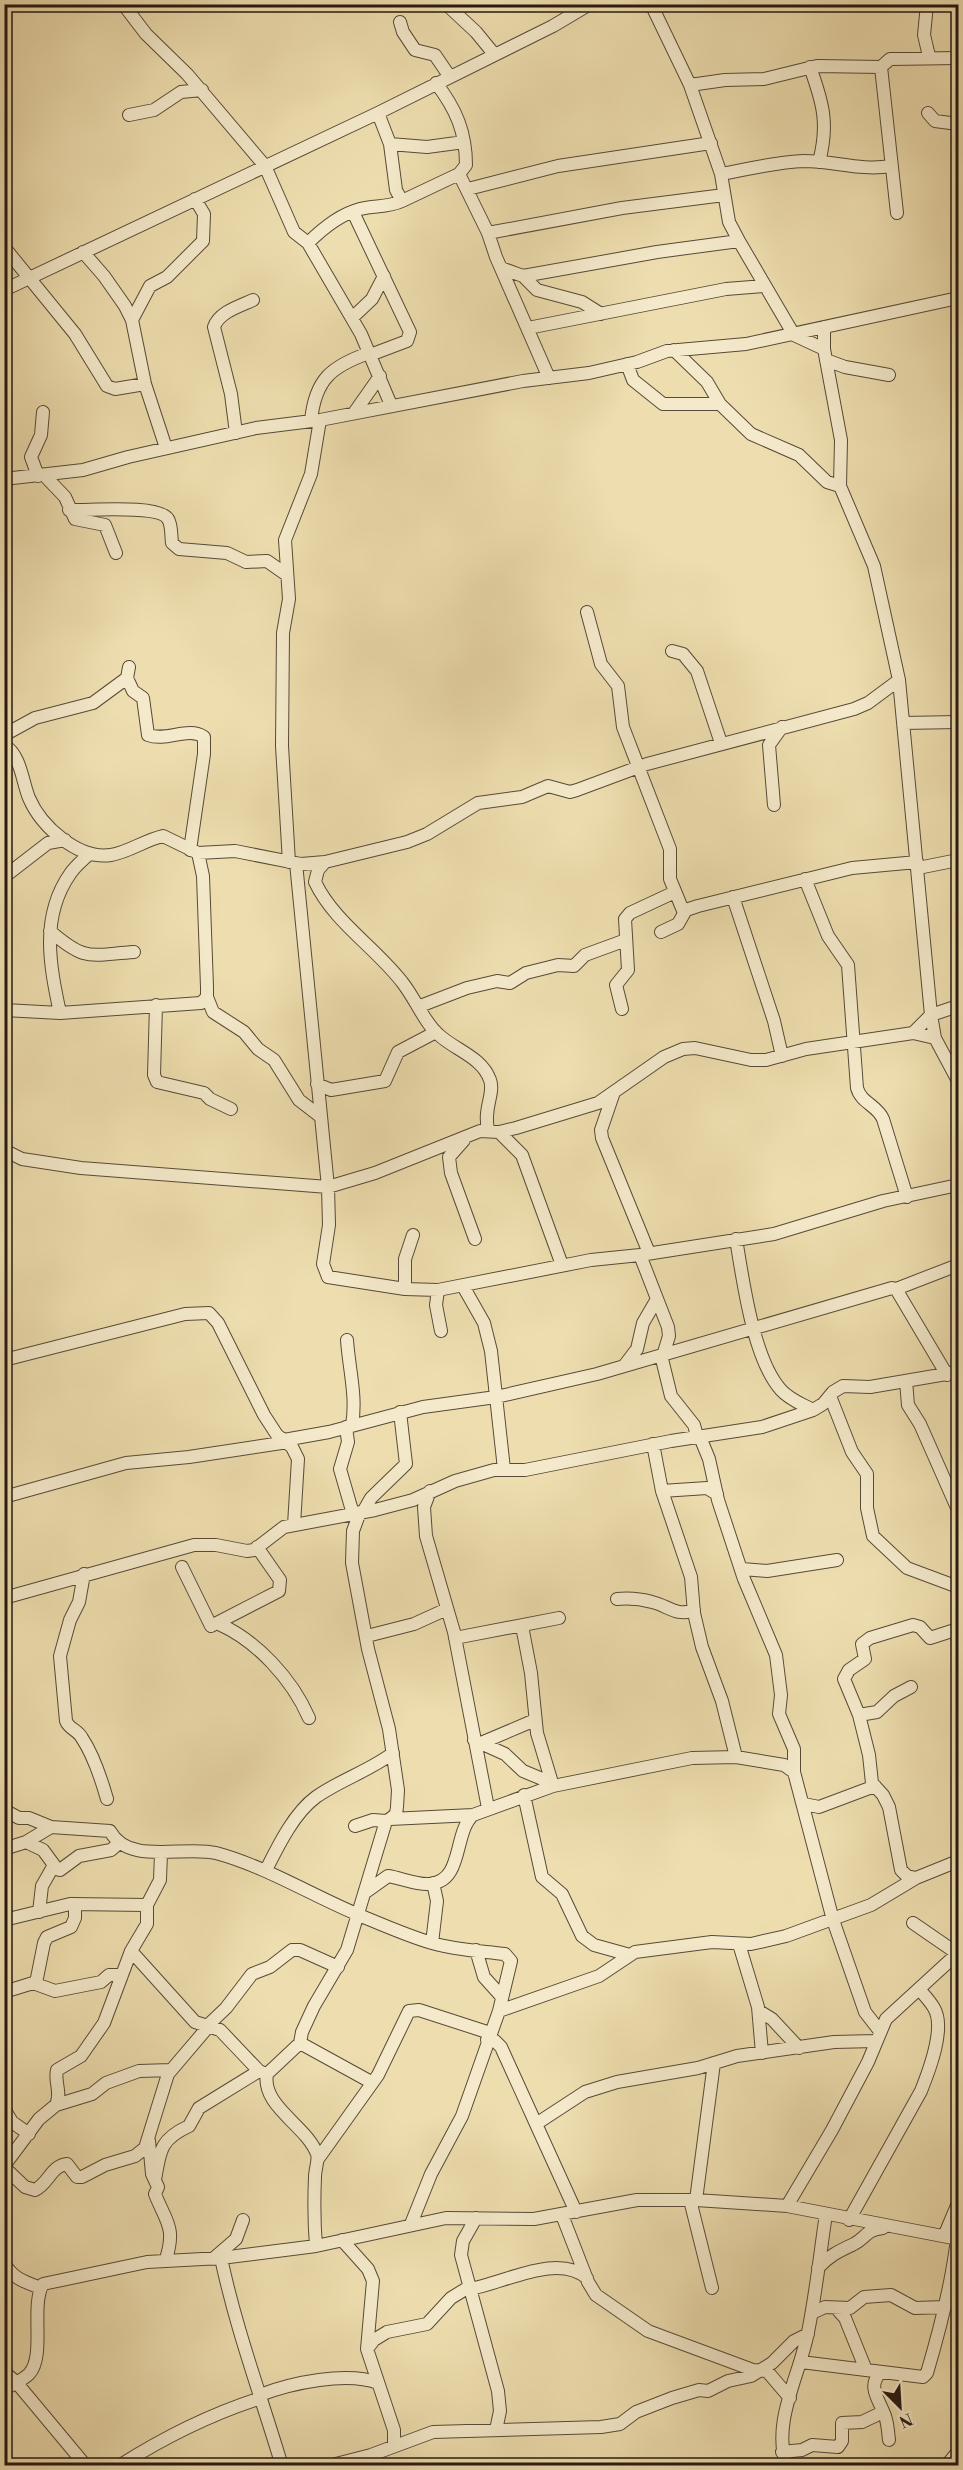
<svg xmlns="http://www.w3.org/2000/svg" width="963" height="2470" font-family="'Libre Bodoni',serif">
  <rect width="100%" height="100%" fill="#eedeaf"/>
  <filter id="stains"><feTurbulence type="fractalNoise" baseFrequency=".00333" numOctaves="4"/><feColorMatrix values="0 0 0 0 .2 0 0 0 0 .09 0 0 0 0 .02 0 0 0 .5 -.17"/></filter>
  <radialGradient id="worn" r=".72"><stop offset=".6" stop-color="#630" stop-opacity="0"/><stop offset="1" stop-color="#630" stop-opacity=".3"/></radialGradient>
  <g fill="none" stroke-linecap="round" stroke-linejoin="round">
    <defs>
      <path id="minor" d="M123 4 146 34 187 74 265 166 294 232 308 243 361 334 391 405
        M446 4 476 32 494 54
        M651 4 690 85 721 174 729 222 739 241 794 335 824 349
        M927 4 924 35 929 56
        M400 22 403 32 415 50 435 55 450 77
        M810 67C823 103 829 124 819 162
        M690 85 725 80 764 79 817 66 881 67
        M928 113 935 121 958 124
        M129 115 154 110 181 92 202 90
        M390 144 427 147 464 142
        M459 174 488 233 496 257 549 378
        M721 174C748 169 776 162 804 161 834 161 861 171 891 166
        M468 189 558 166 711 143
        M402 201 459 174 466 165C466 132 456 109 436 83
        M353 212 410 332 407 341 370 355
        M897 213 881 67 890 59 958 58
        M488 233 622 208 724 195
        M308 243C322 229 341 214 360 209 374 205 387 208 402 201L396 190 390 144 378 113
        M4 247 75 334 107 386 115 389 145 384
        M83 252 104 276 125 306 132 320 145 384 166 448
        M501 268 523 276 537 290 582 302 601 314
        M523 276 657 252 739 241
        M4 290 378 113 553 26 590 4
        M352 318 372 299 384 276
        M132 320 150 286 167 277 203 241 204 214 195 199
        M824 327V349L841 440 840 486 874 566 899 680 931 1015 935 1038 958 1081
        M528 328 726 289 765 286
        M674 350 707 382 720 404 751 434 799 455 827 482 840 486
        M826 360 845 367 889 375
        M627 364 633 380 663 404H720
        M354 413 380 376
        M311 421C315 379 332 366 369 353
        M236 433 231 394 214 327C219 312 240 306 253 300
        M44 475 65 497 75 519 105 525 116 553
        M38 476 31 457 41 435 43 412
        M4 479 83 470 128 457 256 428 320 420 523 381 589 373 637 362 667 351 746 344 958 298
        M69 510C87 511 159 504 168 519 172 525 171 536 172 543L179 549 227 553 246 562 267 561 287 575
        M587 612 601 664 618 686 623 727 670 849V879L684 913
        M672 651 683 654 697 671 721 743
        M127 678 133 691 143 698 148 735C167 742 188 726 204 737V754L190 850
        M903 723 958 722
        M4 735 35 718 93 703 127 678 129 667
        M4 745C21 755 22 781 29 798 41 826 78 860 111 855 129 852 145 840 163 836L198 853 235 851 301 864 325 862 407 842 427 834 478 803 522 797 548 786 570 792 577 790 647 764 854 709 868 703 899 680
        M774 805 769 745 782 727
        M289 862 282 746 283 633 289 599 285 540 311 474 320 420
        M325 862 318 870 315 882C334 922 375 947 402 982 415 998 425 1024 439 1035 455 1050 482 1057 490 1080 495 1093 483 1109 488 1129
        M296 863 328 1187 329 1225 323 1264 328 1277 405 1289 438 1290 591 1260 640 1255 774 1234 883 1201 958 1185
        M918 868 958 860
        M4 877 48 843 65 840
        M805 879 828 936 848 965 857 1088C861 1103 877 1105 883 1119L907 1197
        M733 897 774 1021 782 1056
        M50 931C86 962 89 955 134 952
        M661 932 678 924 686 910 698 906 852 868 917 862
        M207 997 213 1012 244 1032 258 1049 274 1060 299 1100 321 1117
        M156 1005 154 1075 157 1082 204 1093 210 1099 231 1109
        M420 1006 467 988 497 981 510 983 526 973 558 965 574 966 585 955 626 940
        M622 1009 616 985 628 970 625 919 630 913 675 892
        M4 1010 60 1013 201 1003 207 997V987L203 876 198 853
        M60 1013C50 966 40 917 70 874 75 866 83 860 89 854
        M913 1033 931 1015 958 1006
        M317 1084 331 1090 385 1081 398 1052 436 1032
        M613 1095 601 1130 602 1138 649 1253
        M499 1132 522 1155 562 1265
        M464 1140 449 1157 451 1173 475 1239
        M4 1150 22 1159 81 1168 328 1187 375 1173 480 1131 499 1132 516 1128 598 1103 664 1057 683 1049 695 1048 751 1060H766L806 1049 913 1033 935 1038
        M736 1239C743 1280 753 1359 781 1390 790 1400 802 1404 813 1410
        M640 1255 668 1327 669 1336 662 1359 671 1396 694 1425 697 1436
        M463 1286 484 1323 491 1351 504 1469
        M405 1289V1259L413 1235
        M896 1289 958 1265
        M438 1290 436 1305 441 1331
        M347 1340C349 1369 357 1397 352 1425
        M4 1360 185 1314 209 1313 218 1323 264 1415 277 1435 292 1447 298 1459 294 1525
        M624 1366 637 1349 643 1323 657 1299
        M906 1381 908 1405 920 1424 958 1510
        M830 1396 852 1452 867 1474V1508L873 1536 907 1568 958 1587
        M346 1427 348 1442 340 1469 353 1514
        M700 1437 709 1459 718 1500 744 1579 776 1655 781 1695 779 1714 794 1749V1772
        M284 1440 329 1432 423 1407 496 1397 597 1374 892 1288 896 1289 947 1375
        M653 1444 662 1491 691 1577 694 1613 702 1647 722 1701 736 1757
        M430 1491 424 1507 426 1536 454 1632 488 1808
        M662 1491 707 1488 717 1494
        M4 1497 126 1463 189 1457 288 1442
        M360 1512 353 1531 352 1563 368 1649 389 1729 398 1790 397 1807 396 1814 390 1819
        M363 1512 371 1498 406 1464 400 1412
        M182 1567 211 1626 279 1591 280 1580 257 1547
        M742 1569 767 1571 837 1560
        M84 1574 79 1602 70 1620 60 1656 66 1721C69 1729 78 1730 82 1738 94 1756 101 1778 107 1799
        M4 1598 194 1545H216L247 1551 254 1550 284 1527 375 1510 413 1500 455 1481 494 1470H525L671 1441 762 1427 813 1410 823 1404 833 1392 843 1386 870 1387 958 1372
        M617 1599C629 1598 641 1599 652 1602 669 1606 676 1617 694 1610
        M219 1624C257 1641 292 1679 309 1718
        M522 1626 531 1673 537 1733 553 1786
        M367 1636 414 1624 447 1609
        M455 1638 559 1618
        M859 1715 877 1712 894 1696 911 1687
        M474 1740 505 1754 523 1771 552 1783
        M481 1743 535 1720
        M524 1795 542 1877 562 1894 582 1936 594 1945 630 1955
        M804 1804 819 1807 875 1786
        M4 1810 19 1818H29L51 1827 110 1831C129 1866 184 1845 216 1853 267 1867 311 1895 359 1915 383 1925 408 1936 432 1943 455 1950 481 1951 505 1954L511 1961 499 2011 462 2116 431 2174 411 2224
        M355 1826 373 1820 386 1821
        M26 1842 43 1850 57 1869 60 1870 79 1856 111 1850 119 1843
        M7 1848 26 1842 51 1827
        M266 1870C278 1846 294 1813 316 1797 340 1780 369 1771 393 1753
        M916 1878 907 1876 901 1870 889 1807 883 1795 872 1783 869 1755 859 1715 844 1679 849 1670 865 1659 862 1644 870 1638 913 1625 920 1627 930 1638 958 1629
        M367 1891 388 1876C401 1878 417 1885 429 1884 464 1882 453 1833 473 1815
        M39 1912 42 1886 54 1865
        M4 1920 70 1904 147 1905
        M913 1923 958 1954
        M432 1943 437 1901 433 1883
        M739 1944 758 2007 762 2053
        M476 1950 484 1977 502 1997
        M131 1951 195 2022 220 2030 259 2071 267 2074
        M36 1983 44 1943 47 1937 71 1927 75 1918V1904
        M4 1992 33 1983 55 1991 101 1982 109 1975H122
        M499 2011 599 1976 635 1952 712 1942 751 1944 786 1936 871 1905 916 1878 958 1861
        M759 2011 772 2019 799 2048
        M206 2027 226 2008 252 1974 270 1967 292 1950H300L338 1967
        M487 2040 495 2041 501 2047 536 2124
        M300 2043 371 2082
        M267 2074 300 2043 302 2032 314 2006 347 1950 386 1821 390 1819 473 1815 553 1786 692 1758 736 1757 784 1765 794 1772 833 1920 865 2012 879 2030
        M267 2074C261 2106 307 2126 317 2154 319 2160 315 2169 315 2177 314 2200 314 2222 316 2246
        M56 2105C62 2092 54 2082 57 2070L81 2056 104 2023 131 1951 147 1924V1905L160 1880 161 1853
        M4 2109 12 2122 29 2134
        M149 2141 152 2174 158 2187 155 2194C166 2222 176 2227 166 2259
        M318 2159 378 2075 409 2011 419 2010 490 2033
        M4 2166 39 2119 56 2105 92 2094 106 2083 139 2071 171 2070
        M4 2167 25 2187 35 2190C49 2183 51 2166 67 2164L77 2177H82L105 2165 135 2156 145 2148 168 2074 208 2027
        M155 2180C160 2149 161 2139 189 2126L199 2108 259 2071
        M690 2200 712 2288
        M696 2200 714 2063
        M787 2206 832 2130 868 2062 886 2019 958 1953
        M576 2212 536 2124 585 2092 617 2082 698 2068 737 2056 834 2042 875 2041
        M562 2215 588 2282 596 2295 648 2331 753 2370 767 2371 790 2398
        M476 2218 463 2241 461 2255 498 2391 500 2411 496 2430
        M849 2220 921 2091C929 2071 946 2028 934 2008 930 2001 924 1995 919 1989
        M945 2234 958 2203
        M342 2240 368 2269 373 2281 367 2349 394 2430V2446
        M214 2258 236 2239 243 2220
        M221 2258C236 2329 261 2396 282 2466
        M4 2263C13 2279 25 2282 41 2288
        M818 2268C830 2255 839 2251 854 2244 866 2238 865 2230 883 2228
        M469 2289C503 2284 557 2252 587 2278
        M836 2308 845 2318 866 2370
        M812 2313 825 2307 850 2308 864 2297 891 2295 915 2308 945 2307
        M367 2349 374 2340 387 2332 427 2324 451 2298 469 2287
        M801 2362 923 2377 927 2373C940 2329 952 2284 957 2238
        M4 2372 16 2382 86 2466
        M881 2372C866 2386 880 2401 885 2416 888 2424 888 2433 889 2440
        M4 2389C12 2385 23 2380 29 2374 46 2356 30 2306 43 2284L147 2262 221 2258 316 2246 446 2218 534 2219 637 2200H696L787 2206 958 2239
        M260 2395C291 2383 347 2371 378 2383
        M782 2452 802 2450 812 2445 838 2447 842 2441V2423L862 2422 883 2412
        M119 2466C163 2438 211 2414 261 2398
        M328 2466 371 2455 433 2432 601 2427 620 2424 636 2412 672 2398 699 2390 708 2391 728 2381 751 2376 772 2363 794 2341 808 2334
        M787 2466C771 2423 800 2375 808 2332 816 2293 820 2254 826 2214
        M946 2466 956 2454"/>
    </defs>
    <use href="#minor" stroke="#574a38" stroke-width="14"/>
    <use href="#minor" stroke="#f4eacb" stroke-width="12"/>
  </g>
  <rect width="963" height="2470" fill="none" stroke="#eedeaf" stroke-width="24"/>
  <rect x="6" y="6" width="951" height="2458" fill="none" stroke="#251810" stroke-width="3"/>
  <rect x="12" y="12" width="939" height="2446" fill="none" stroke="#251810" stroke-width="1.5"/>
  <g transform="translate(900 2407) rotate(156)" stroke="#f4eacb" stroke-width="4.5" paint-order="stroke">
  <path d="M0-4.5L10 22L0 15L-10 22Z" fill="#251810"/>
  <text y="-9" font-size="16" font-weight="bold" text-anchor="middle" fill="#251810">N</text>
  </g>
  <rect width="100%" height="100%" filter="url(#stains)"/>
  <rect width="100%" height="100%" fill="url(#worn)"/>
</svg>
